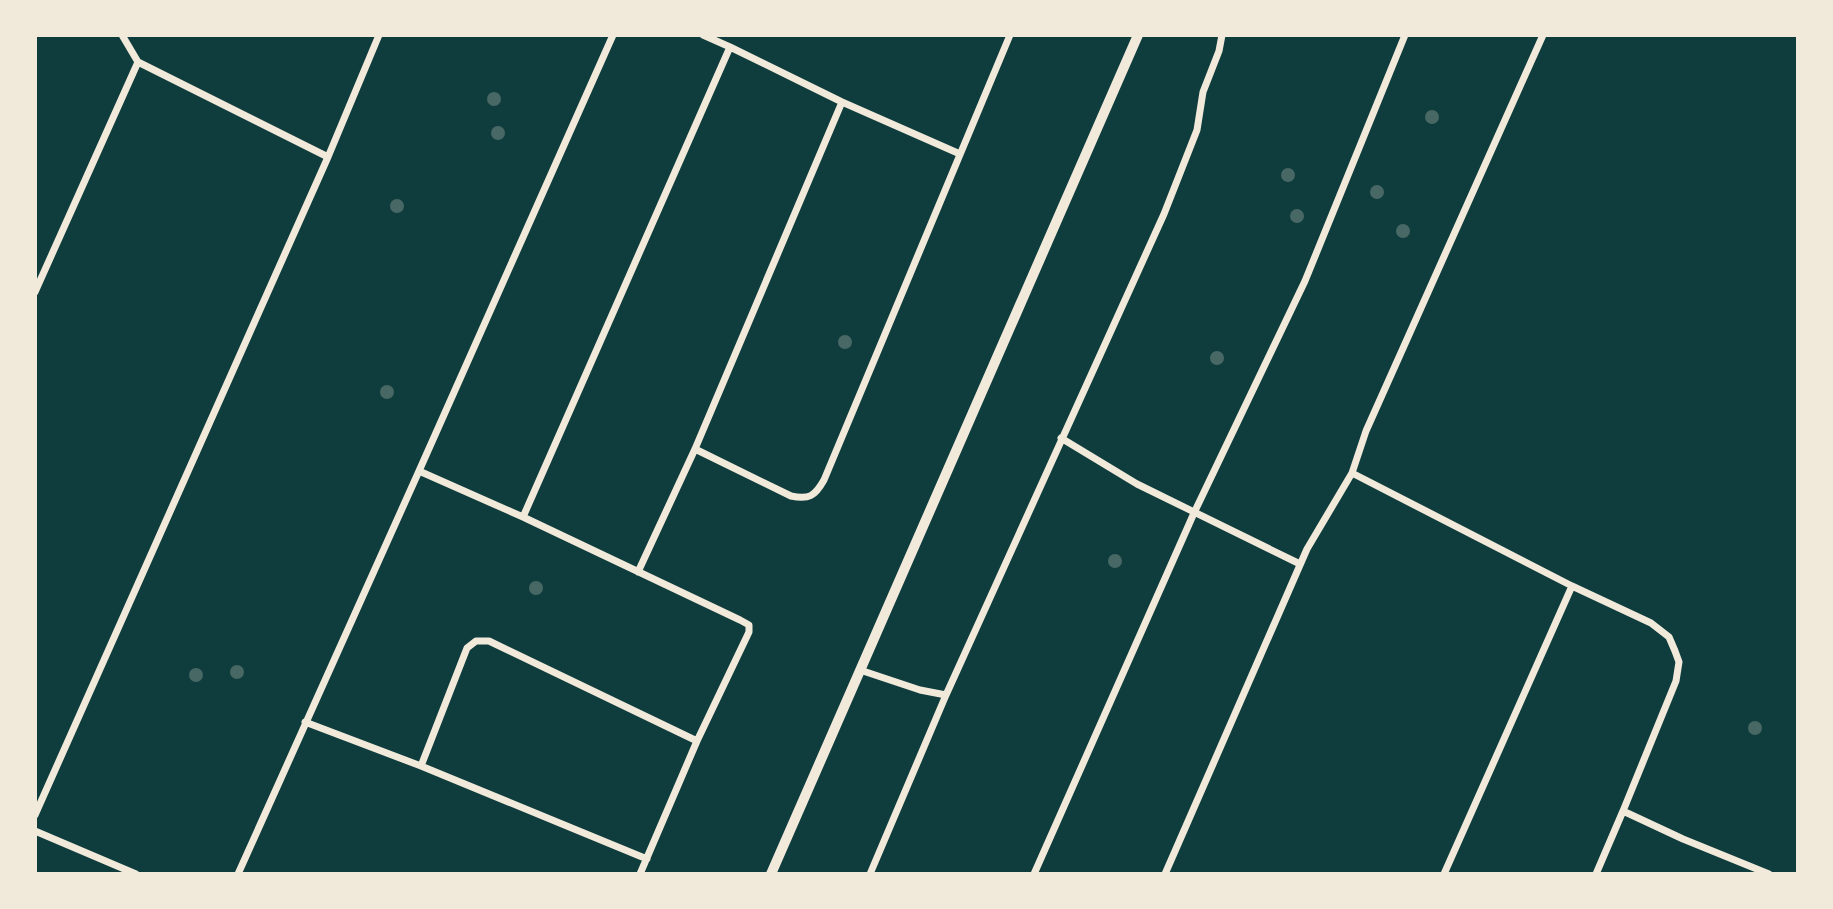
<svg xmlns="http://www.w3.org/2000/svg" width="1833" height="909" font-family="'Titillium Web',sans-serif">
  <rect width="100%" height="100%" fill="#0f3d3e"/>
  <path fill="#486865" d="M487 99a7 7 0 1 1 14 0a7 7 0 1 1-14 0Z
    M1425 117a7 7 0 1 1 14 0a7 7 0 1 1-14 0Z
    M491 133a7 7 0 1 1 14 0a7 7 0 1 1-14 0Z
    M1281 175a7 7 0 1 1 14 0a7 7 0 1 1-14 0Z
    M1370 192a7 7 0 1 1 14 0a7 7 0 1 1-14 0Z
    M390 206a7 7 0 1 1 14 0a7 7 0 1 1-14 0Z
    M1290 216a7 7 0 1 1 14 0a7 7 0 1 1-14 0Z
    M1396 231a7 7 0 1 1 14 0a7 7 0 1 1-14 0Z
    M838 342a7 7 0 1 1 14 0a7 7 0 1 1-14 0Z
    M1210 358a7 7 0 1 1 14 0a7 7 0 1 1-14 0Z
    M380 392a7 7 0 1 1 14 0a7 7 0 1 1-14 0Z
    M1108 561a7 7 0 1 1 14 0a7 7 0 1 1-14 0Z
    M529 588a7 7 0 1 1 14 0a7 7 0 1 1-14 0Z
    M230 672a7 7 0 1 1 14 0a7 7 0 1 1-14 0Z
    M189 675a7 7 0 1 1 14 0a7 7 0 1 1-14 0Z
    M1748 728a7 7 0 1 1 14 0a7 7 0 1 1-14 0Z"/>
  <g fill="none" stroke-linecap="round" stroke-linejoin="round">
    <path stroke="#f1e9da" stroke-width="7" d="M122 35 138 62 328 157
      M703 35 730 47
      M1543 35 1366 431 1352 473 1572 586 1651 623 1669 637 1675 651 1679 662 1676 681 1623 811 1683 839 1769 874
      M35 292 138 62
      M1061 438 1137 484 1300 564
      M695 449 791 496C809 500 815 496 824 480L1010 35
      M419 471 523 517 740 620 749 625V632L697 741 640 874
      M523 517 730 47 842 102 960 154
      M638 572 695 449 842 102
      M860 670 920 690 946 695 1164 214 1197 130 1203 92 1219 51 1222 35
      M305 722 421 766
      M35 815 328 157 379 35
      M35 831 136 874
      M647 859 421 766 467 648 476 641H489L697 741
      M238 874 419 471 613 35
      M870 874 946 695
      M1034 874 1194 513 1305 281 1405 35
      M1165 874 1307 549 1352 473
      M1444 874 1572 586
      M1596 874 1623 811"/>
    <path stroke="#f1e9da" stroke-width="10" d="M771 874 1138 35"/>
  </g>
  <rect width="1833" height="909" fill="none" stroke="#f1e9da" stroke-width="74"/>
</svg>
